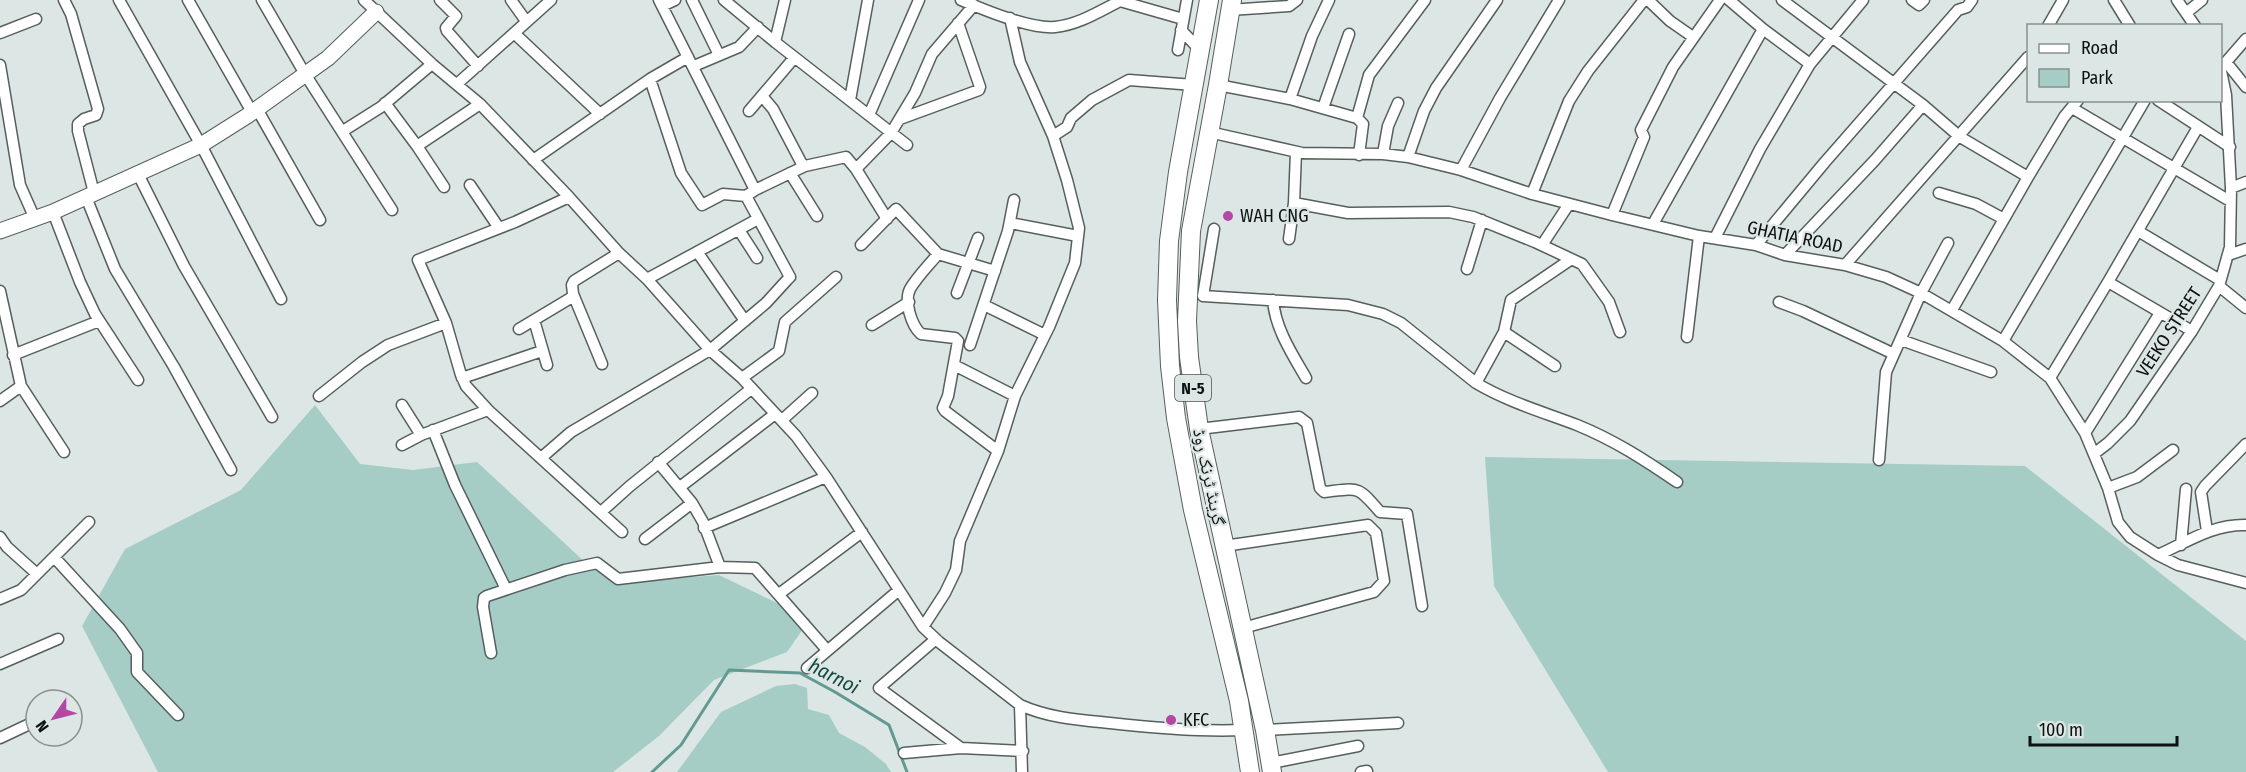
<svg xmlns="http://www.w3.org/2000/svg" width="2246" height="772" font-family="'Fira Sans Condensed','Noto Naskh Arabic',sans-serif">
  <rect width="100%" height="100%" fill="#dce6e4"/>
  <path fill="#a5cdc6" d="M315 405 360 464 413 470 477 462 587 564 639 581 719 575 810 619 787 652 714 680 659 736 613 772H158L82 626 125 549 241 490Z
    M1485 457 2025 466 2246 641V772H1608L1494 586Z
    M795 684 807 688 808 709 829 715 839 733 865 747 886 764 891 772H677L721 712 776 686Z"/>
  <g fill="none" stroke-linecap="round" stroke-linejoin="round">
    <path stroke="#629a91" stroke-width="3" d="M652 772 681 745 729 670 800 673 835 692 889 725 907 772"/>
    <defs>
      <path id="street" d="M64 0 71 14 98 109 96 115 84 119 78 124V131L94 193
        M119 0 201 145 281 299
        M188 0 252 112
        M262 0 305 74 392 210
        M364 0 432 64 480 104 569 197 619 253 647 279 710 350 742 378 796 436 826 477 923 627 939 642 1020 705C1049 718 1079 720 1110 723 1154 728 1199 732 1244 730
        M440 0 456 16 446 28 447 31 478 66
        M511 0 526 21
        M659 0 755 190 805 166 846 157 856 169 891 133 915 93 932 54 974 5
        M692 0 719 55
        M724 0 775 42 907 145
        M961 0C984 10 1031 29 1055 27 1078 25 1100 11 1120 1L1183 19
        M1648 0 1670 21 1693 37
        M1729 0 1763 29
        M1782 0 1923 105 1875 160 1785 255
        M1912 0 1919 5 1924 0
        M2114 0 2130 26
        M2177 0 2195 26
        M662 6 675 0
        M1229 10 1289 6 1297 0
        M2186 13 2202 0
        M2048 26 2063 0
        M1181 30 1200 50
        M0 33 36 19
        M514 33 600 114
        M775 42 785 0
        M1178 50 1187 0
        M2226 62 2246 87
        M0 65 20 185 35 219
        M2220 65 2226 62 2246 39
        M694 66 739 47 758 27
        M650 79 681 173 702 205 723 194 746 196
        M457 84 551 0
        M1218 85 1290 99 1312 36 1329 0
        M762 96 773 109 803 166
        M1290 99 1357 118 1369 75 1425 0
        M850 100 868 0
        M2158 100 2230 147
        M385 103 417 146 444 187
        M1923 105 1960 137 2028 177
        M1323 108 1349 34
        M2072 108 2230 201
        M257 109 320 220
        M749 111 794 58
        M869 115 919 0
        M1357 118 1363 124 1359 155
        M900 119 979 90 980 87 958 23
        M343 131 381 107 432 64
        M1209 132 1302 153 1383 154 1408 157 1461 170 1532 194 1612 215 1699 236 1756 245 1785 255 1845 265 1886 277 1921 293 2003 341 2050 378 2085 433 2108 488 2118 522 2130 537 2158 555 2178 565 2246 583
        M1053 136 1067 127 1071 118 1092 100 1129 80 1194 85
        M417 146 480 104
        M1383 154 1388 126 1398 103
        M1408 157 1424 111 1436 88 1497 0
        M533 160 650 79 688 57
        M856 169 887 219
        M1461 170 1500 98 1559 0
        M790 173 817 216
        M138 174 184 266 272 417
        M470 185 499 228
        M2231 188 2246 182
        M1939 193 1976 204 2004 219
        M1532 194 1569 101 1588 71 1644 0
        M86 197 115 269 174 367 231 470
        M569 197 515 222 418 260 446 323 461 375 466 386 488 410 622 532
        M1294 203 1348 213 1449 212 1473 217 1535 242 1582 264 1609 302 1620 332
        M53 212 80 282 95 314 138 380
        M1612 215 1644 137 1641 130 1673 67 1720 0
        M1010 223 1078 236
        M1653 224 1763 29 1810 64
        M1214 229 1203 296 1348 305 1383 314 1401 323 1476 383 1504 332 1511 300 1570 260
        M739 230 757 258
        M2138 231 2220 280
        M1715 238 1760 149 1810 64 1863 0
        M1289 239 1294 203 1296 152
        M861 245 896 209 938 254C929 265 917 277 910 289 904 301 911 325 921 334L955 338 958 341 948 396 943 408 945 411 998 451
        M1542 245 1569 204
        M1756 245 1825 162 1958 10 1967 7 1972 0
        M698 253 745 321
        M938 254 995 271
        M2228 255 2246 249
        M1845 265 2028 57
        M1467 269 1482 220
        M647 279 758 219
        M2108 282 2192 331
        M2219 286 2246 308
        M0 291 21 386 64 452
        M957 293 978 238
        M1273 300C1275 328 1292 354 1306 378
        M1779 302 1803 311 1894 354
        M984 305 1045 335
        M1952 310 2028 177 2064 117 2078 100
        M534 320 547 365
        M872 325 909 302
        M519 329 574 296
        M1504 332 1555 366
        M1687 337 1699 236
        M1901 340 1991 372
        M2003 341 2145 100
        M970 345 1008 231 1014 200
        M13 355 99 321
        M602 364 573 294 572 285 574 281 619 253
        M954 365 1015 396
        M462 378 542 351
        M742 378 779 351 785 322 836 277
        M2050 378 2108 282 2198 127
        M1476 383C1508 402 1543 412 1577 425 1614 440 1645 460 1677 482
        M319 396 362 362 388 345 446 323
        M0 401 21 386
        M402 405 421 435
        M782 420 812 393
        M1199 429 1299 417 1307 423 1320 488 1324 492C1359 488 1357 485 1380 512L1407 514 1422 606
        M433 430 455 485 506 589
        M2085 433 2160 313
        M402 445 421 435 488 410
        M2095 453 2108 443 2130 421 2192 331 2219 286 2230 247 2231 188 2226 95 2220 66
        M541 458 571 432 710 350 766 303 787 280 790 277 746 196 755 190
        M1879 460 1886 372 1921 293 1948 243
        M658 462 692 503 703 522 720 567
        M680 487 775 414
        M2108 488 2137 477 2173 450
        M601 512 630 486 751 389
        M704 528 826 477
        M2207 531 2201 492 2205 486 2246 444
        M0 537 7 547 37 574 89 522
        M645 539 692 503
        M2181 545 2186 489
        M1224 546 1368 525 1376 533 1384 581 1374 592 1243 628
        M2158 555C2187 542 2213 524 2246 525
        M54 557 120 629 137 653V672L178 715
        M779 594 862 532
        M0 599 21 590 37 574
        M923 627 945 593 956 570 960 541 998 451 1015 396 1049 327 1075 263 1079 228 1067 180 1053 136 1020 62 1010 18
        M936 639 879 688 961 748 1023 751
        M491 653 483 607 484 598 487 596 565 570 597 563 618 579 720 567 755 568 827 650
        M0 664 58 639
        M807 668 899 590
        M1020 705 1022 772
        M1265 730 1398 723
        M0 738 36 721
        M904 753 961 748
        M1271 763 1358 746
        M1361 772 1367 771"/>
      <path id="secondary" d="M0 231 53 212 201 145 247 116 328 58 376 12"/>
      <path id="highway" d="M1209 0 1178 172 1169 241 1167 300 1170 366 1176 418 1193 510 1239 701 1250 772
        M1232 0 1218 85 1191 231 1187 321 1189 357 1199 429 1265 730 1272 772"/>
    </defs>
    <use href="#street" stroke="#565f5e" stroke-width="13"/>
    <use href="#secondary" stroke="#565f5e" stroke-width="17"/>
    <use href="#highway" stroke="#565f5e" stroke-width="20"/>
    <use href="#street" stroke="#fff" stroke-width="10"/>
    <use href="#secondary" stroke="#fff" stroke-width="15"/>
    <use href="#highway" stroke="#fff" stroke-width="18"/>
  </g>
  <g fill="#b446a4" stroke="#dce6e4" stroke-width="2">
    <circle cx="1228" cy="216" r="6"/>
    <circle cx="1171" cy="720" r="6"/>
  </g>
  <g text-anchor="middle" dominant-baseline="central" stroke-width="4.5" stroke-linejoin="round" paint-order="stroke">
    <rect fill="#dce6e4" stroke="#4b5150" stroke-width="1.5" x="1175" y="375" width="36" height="26" rx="4.5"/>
    <g font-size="16" font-weight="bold" fill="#0d1110">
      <text x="1193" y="388">N-5</text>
    </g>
    <g font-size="18" fill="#0d1110" stroke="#dce6e4" text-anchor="start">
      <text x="1240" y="216">WAH CNG</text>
      <text x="1183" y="720">KFC</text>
    </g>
    <g font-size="18" fill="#0d1110" stroke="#dce6e4">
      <text transform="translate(1795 237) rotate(12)">GHATIA ROAD</text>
      <text transform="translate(2169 332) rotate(-57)">VEEKO STREET</text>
      <text transform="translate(1209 477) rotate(78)">گرینڈ ٹرنک روڈ</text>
    </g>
    <g font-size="20" font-style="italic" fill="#144741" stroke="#dce6e4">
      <text transform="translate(834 676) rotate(27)">harnoi</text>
    </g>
  </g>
  <rect x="2027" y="24" width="195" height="78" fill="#dce6e4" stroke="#89918f" stroke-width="1.5"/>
  <rect x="2039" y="44" width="30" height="9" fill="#ffffff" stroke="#89918f" stroke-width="1.5"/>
  <text x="2081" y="54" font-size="18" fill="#0d1110">Road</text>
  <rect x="2039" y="69" width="30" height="18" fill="#a5cdc6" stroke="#89918f" stroke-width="1.5"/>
  <text x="2081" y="84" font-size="18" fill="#0d1110">Park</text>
  <g transform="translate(54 718) rotate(235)"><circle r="28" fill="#dce6e4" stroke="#89918f" stroke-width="1.5"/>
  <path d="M0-4.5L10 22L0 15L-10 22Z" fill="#b446a4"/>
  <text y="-9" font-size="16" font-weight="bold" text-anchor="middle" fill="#0d1110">N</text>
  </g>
  <path d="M2030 736v9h147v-9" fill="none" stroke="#0d1110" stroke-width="3"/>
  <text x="2039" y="736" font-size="18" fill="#0d1110" stroke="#dce6e4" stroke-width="4.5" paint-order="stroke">100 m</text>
</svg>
